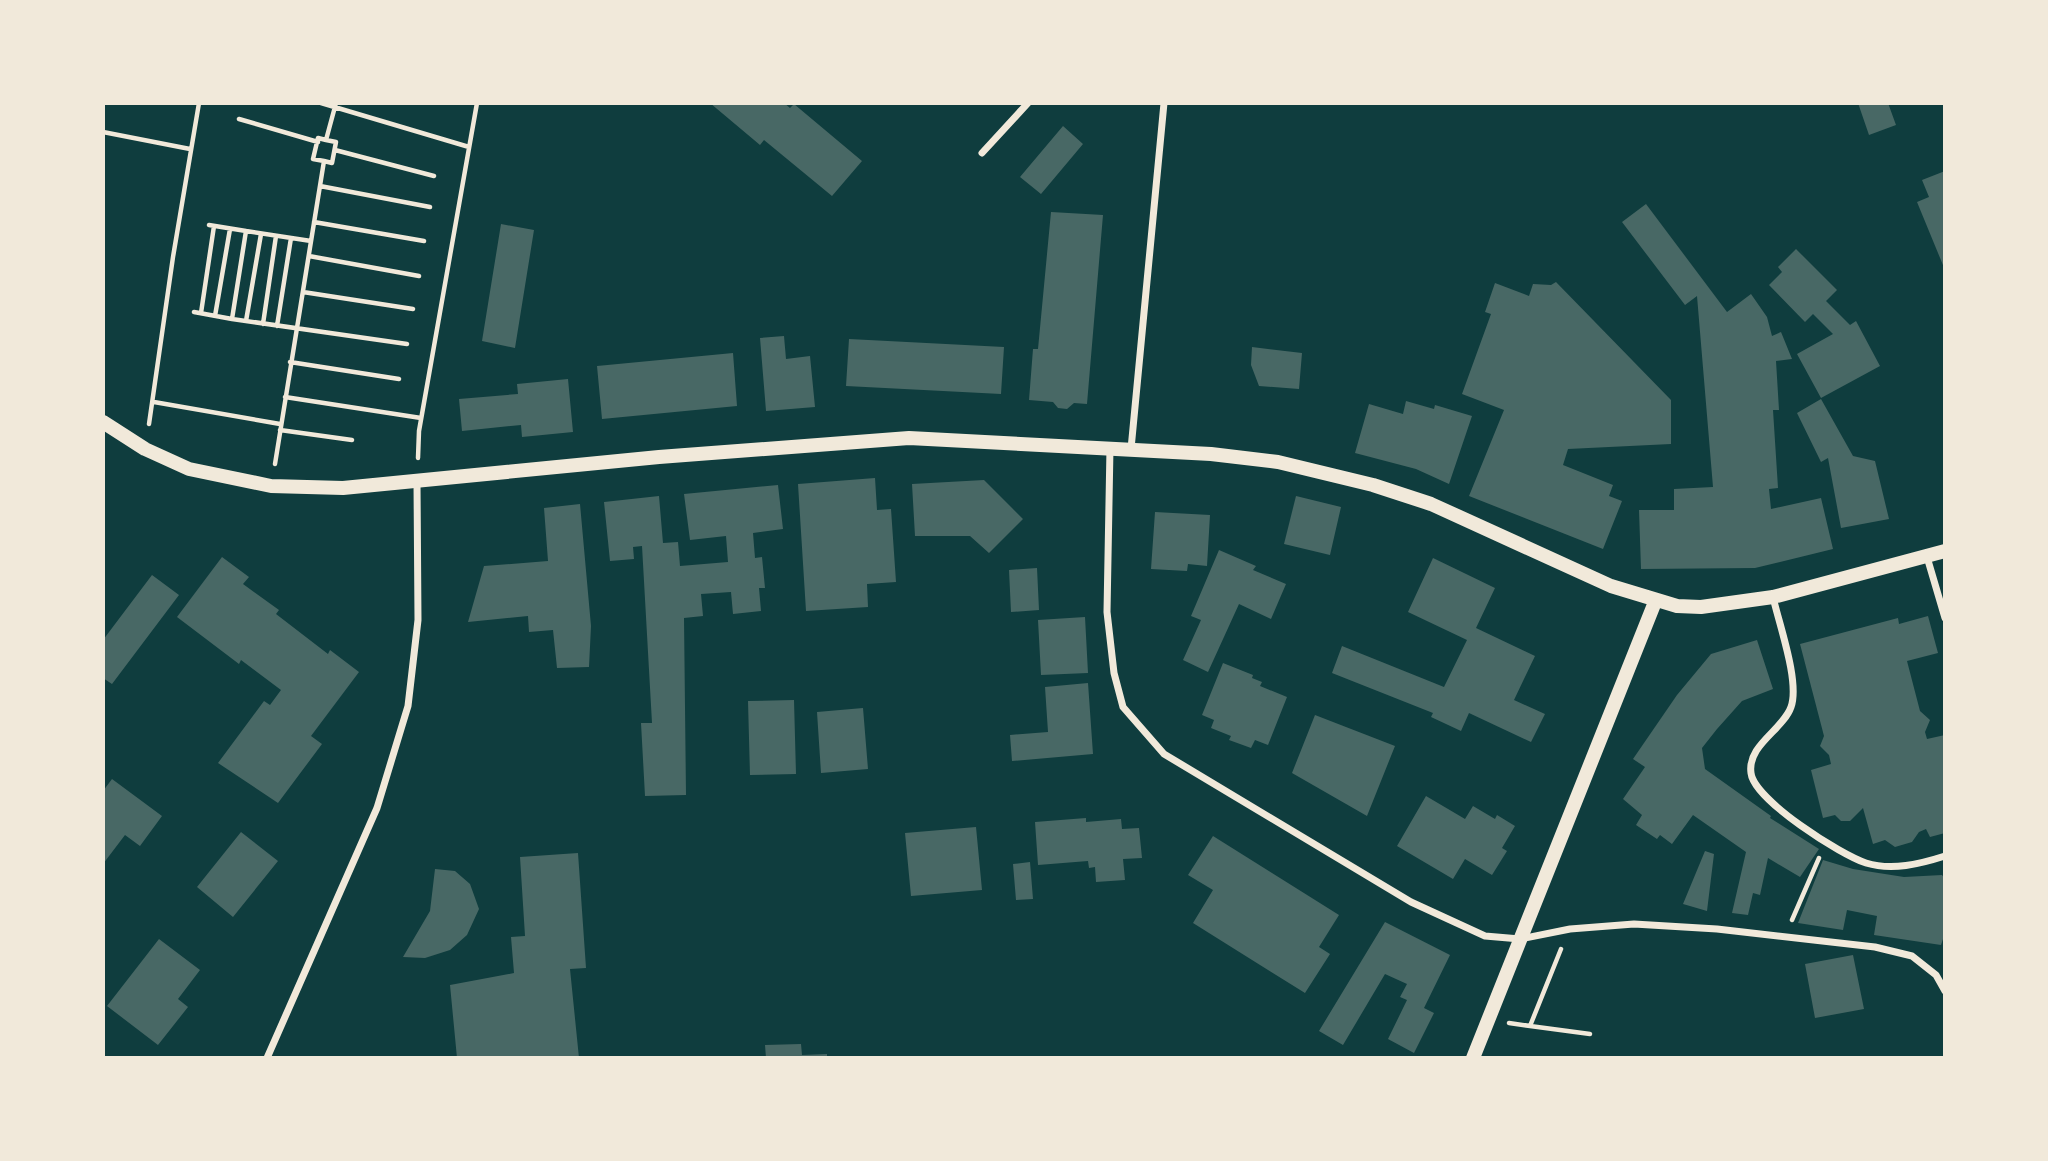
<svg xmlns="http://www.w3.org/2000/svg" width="2048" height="1161" font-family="'Titillium Web',sans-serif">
  <rect width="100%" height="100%" fill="#0f3d3e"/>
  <path fill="#486865" d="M710 103H784L790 108 794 104 862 161 832 196 764 140 760 145Z
    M1858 103H1888L1896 125 1869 135Z
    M1063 126 1083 144 1041 194 1020 177Z
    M1945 171V270L1917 202 1929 197 1922 180Z
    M1646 204 1727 312 1751 294 1767 317 1772 336 1781 332 1792 359 1776 361 1779 410H1773L1778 488 1769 489 1771 509 1821 498 1833 549 1755 568 1641 569 1639 510H1674V489L1713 487 1697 296 1685 305 1622 222Z
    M1051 212 1103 215 1087 404 1074 403 1067 409 1058 408 1053 402 1029 400 1033 349H1038Z
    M501 224 534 230 515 348 482 341Z
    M1796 249 1837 290 1826 301 1850 325 1856 321 1880 366 1821 398 1797 354 1833 334 1813 314 1805 322 1769 285 1782 272 1778 267Z
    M1556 282 1671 400V444L1568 449 1563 465 1613 485 1609 496 1622 501 1603 549 1469 496 1504 410 1462 394 1491 314 1485 312 1495 283 1529 296 1533 284 1551 285Z
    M784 336 786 359 810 356 815 407 766 411 760 338Z
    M849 339 1004 347 1001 394 846 386Z
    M1252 347 1302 353 1299 389 1259 386 1251 365Z
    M733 353 737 406 602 419 597 366Z
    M568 379 573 432 522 437 521 425 462 431 459 399 518 394 517 384Z
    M1821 399 1853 456 1875 461 1889 519 1841 528 1828 458 1821 462 1797 413Z
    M1406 401 1434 409 1435 405 1472 416 1449 484 1416 469 1355 453 1369 404 1403 414Z
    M875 478 877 510 891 509 896 582 867 584 868 607 806 611 798 484Z
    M984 480 1023 519 989 553 970 536H915L912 484Z
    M778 485 783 529 753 533 755 558 762 557 765 588H759L761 611 733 614 731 592 701 594 703 616 684 618 686 795 645 796 641 723H652L642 546 633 547 634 559 610 561 604 502 659 496 663 543 678 542 680 566 728 562 726 536 690 540 684 494Z
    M1296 496 1341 507 1330 555 1284 544Z
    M580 504 591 626 589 667 557 668 553 630 529 632 528 616 468 622 484 566 548 561 544 508Z
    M1155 512 1210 515 1207 566 1188 564 1187 571 1151 569Z
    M1219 550 1256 566 1253 570 1286 584 1271 619 1239 604 1208 672 1183 660 1201 620 1191 616Z
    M222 557 249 577 243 584 279 610 276 614 328 654 330 650 359 672 311 736 322 744 278 803 218 763 264 701 270 705 281 690 241 660 239 664 177 617Z
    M1433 558 1495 588 1476 628 1535 656 1514 700 1545 714 1531 742 1469 713 1461 731 1431 717 1433 713 1332 673 1342 646 1444 687 1467 640 1408 612Z
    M1037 568 1039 610 1011 612 1009 570Z
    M152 575 179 595 112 684 103 678V640Z
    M1928 616 1938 653 1907 661 1920 711 1930 720 1925 732 1927 739 1945 735V833L1930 837 1926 829 1919 832 1912 842 1895 847 1885 840 1873 844 1863 808 1850 821H1841L1835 815 1823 818 1811 770 1831 764 1829 755 1820 746 1824 736 1800 644 1898 618 1899 624Z
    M1085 617 1088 673 1041 675 1038 620Z
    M1757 640 1773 689 1742 701 1717 729 1702 748 1705 769 1771 816 1770 818 1819 849 1800 877 1768 858 1760 895 1753 893 1748 915 1732 913 1746 852 1693 815 1672 844 1660 835 1657 839 1636 825 1642 815 1623 799 1645 767 1633 759 1677 695 1711 654Z
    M1223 663 1253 675 1252 678 1262 682 1260 686 1287 697 1268 745 1255 740 1251 748 1229 740 1231 736 1211 728 1214 720 1202 715Z
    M1088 683 1093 754 1012 761 1010 735 1048 732 1045 687Z
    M794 700 796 774 750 775 748 701Z
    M863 708 868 769 821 773 817 712Z
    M1315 715 1395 746 1367 816 1292 773Z
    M112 779 162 816 140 846 125 835 103 864V791Z
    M1426 796 1465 819 1473 806 1495 819 1497 815 1515 826 1502 848 1507 851 1492 875 1465 859 1453 879 1397 846Z
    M1086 818V822L1121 819 1122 829 1139 828 1142 858 1123 859 1125 880 1096 882 1095 867 1089 868 1088 861 1038 865 1035 822Z
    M976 827 982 890 911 896 905 833Z
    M241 832 278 861 233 917 197 887Z
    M1213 836 1339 915 1319 947 1330 954 1305 993 1193 923 1213 890 1188 875Z
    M1705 851 1714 854 1707 911 1683 904Z
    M578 853 586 968 570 969 579 1058H457L450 985 514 973 511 937 525 936 520 857Z
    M1823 860 1853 869 1904 877 1942 875 1945 879V933L1941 945 1874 935 1877 916 1847 910 1843 930 1798 923Z
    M1030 862 1033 899 1016 900 1013 864Z
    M435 869 455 871 470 884 479 909 467 935 450 950 425 958 403 957 430 911Z
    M1385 922 1450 955 1424 1008 1434 1013 1414 1053 1388 1039 1407 1000 1400 997 1407 984 1385 974 1343 1045 1319 1031Z
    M159 939 200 970 178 999 188 1007 158 1045 107 1006Z
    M1853 955 1864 1009 1815 1018 1805 964Z
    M801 1044 802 1055 827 1054V1058H766L765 1045Z"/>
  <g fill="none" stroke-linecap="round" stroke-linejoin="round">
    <path stroke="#f1e9da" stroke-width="4.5" d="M321 103 469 147
      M239 119 318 142
      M103 132 190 149
      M335 150 434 176
      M324 161 313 159 318 138 326 140
      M320 186 430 207
      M314 222 424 241
      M209 225 246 231
      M311 241 246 231 232 319 407 344
      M309 256 419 276
      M303 292 413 309
      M194 312 232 319
      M201 313 214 226
      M215 316 230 229
      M246 321 261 234
      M263 324 276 236
      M277 326 291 238
      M290 362 399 379
      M285 397 421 418
      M154 402 280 424
      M149 424 173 257 199 103
      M280 430 352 440
      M418 458 419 431 477 103
      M275 464 324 161 332 163 336 142 326 140 336 103
      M1792 920 1819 858
      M1509 1023 1530 1026 1561 949
      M1530 1026 1590 1034"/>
    <path stroke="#f1e9da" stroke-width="7" d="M982 153 1028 103
      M1110 448 1107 612 1114 673 1123 707 1164 754 1411 902 1485 936 1520 939 1570 929 1634 924 1717 929 1875 947 1912 956 1936 975 1945 991
      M1131 449 1164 103
      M1927 557 1945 618
      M1773 597C1779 624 1800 682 1791 707 1783 730 1747 745 1751 773 1754 800 1841 855 1866 863 1892 871 1920 864 1945 856
      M267 1058 377 808 408 706 418 620 417 482"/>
    <path stroke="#f1e9da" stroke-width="14" d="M103 422 145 449 189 469 271 486 343 488 659 457 909 438 1211 454 1278 462 1373 485 1431 504 1611 586 1677 606 1701 607 1773 597 1945 551
      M1473 1058 1655 602"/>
  </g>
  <rect width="2048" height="1161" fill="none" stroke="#f1e9da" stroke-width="210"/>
</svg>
